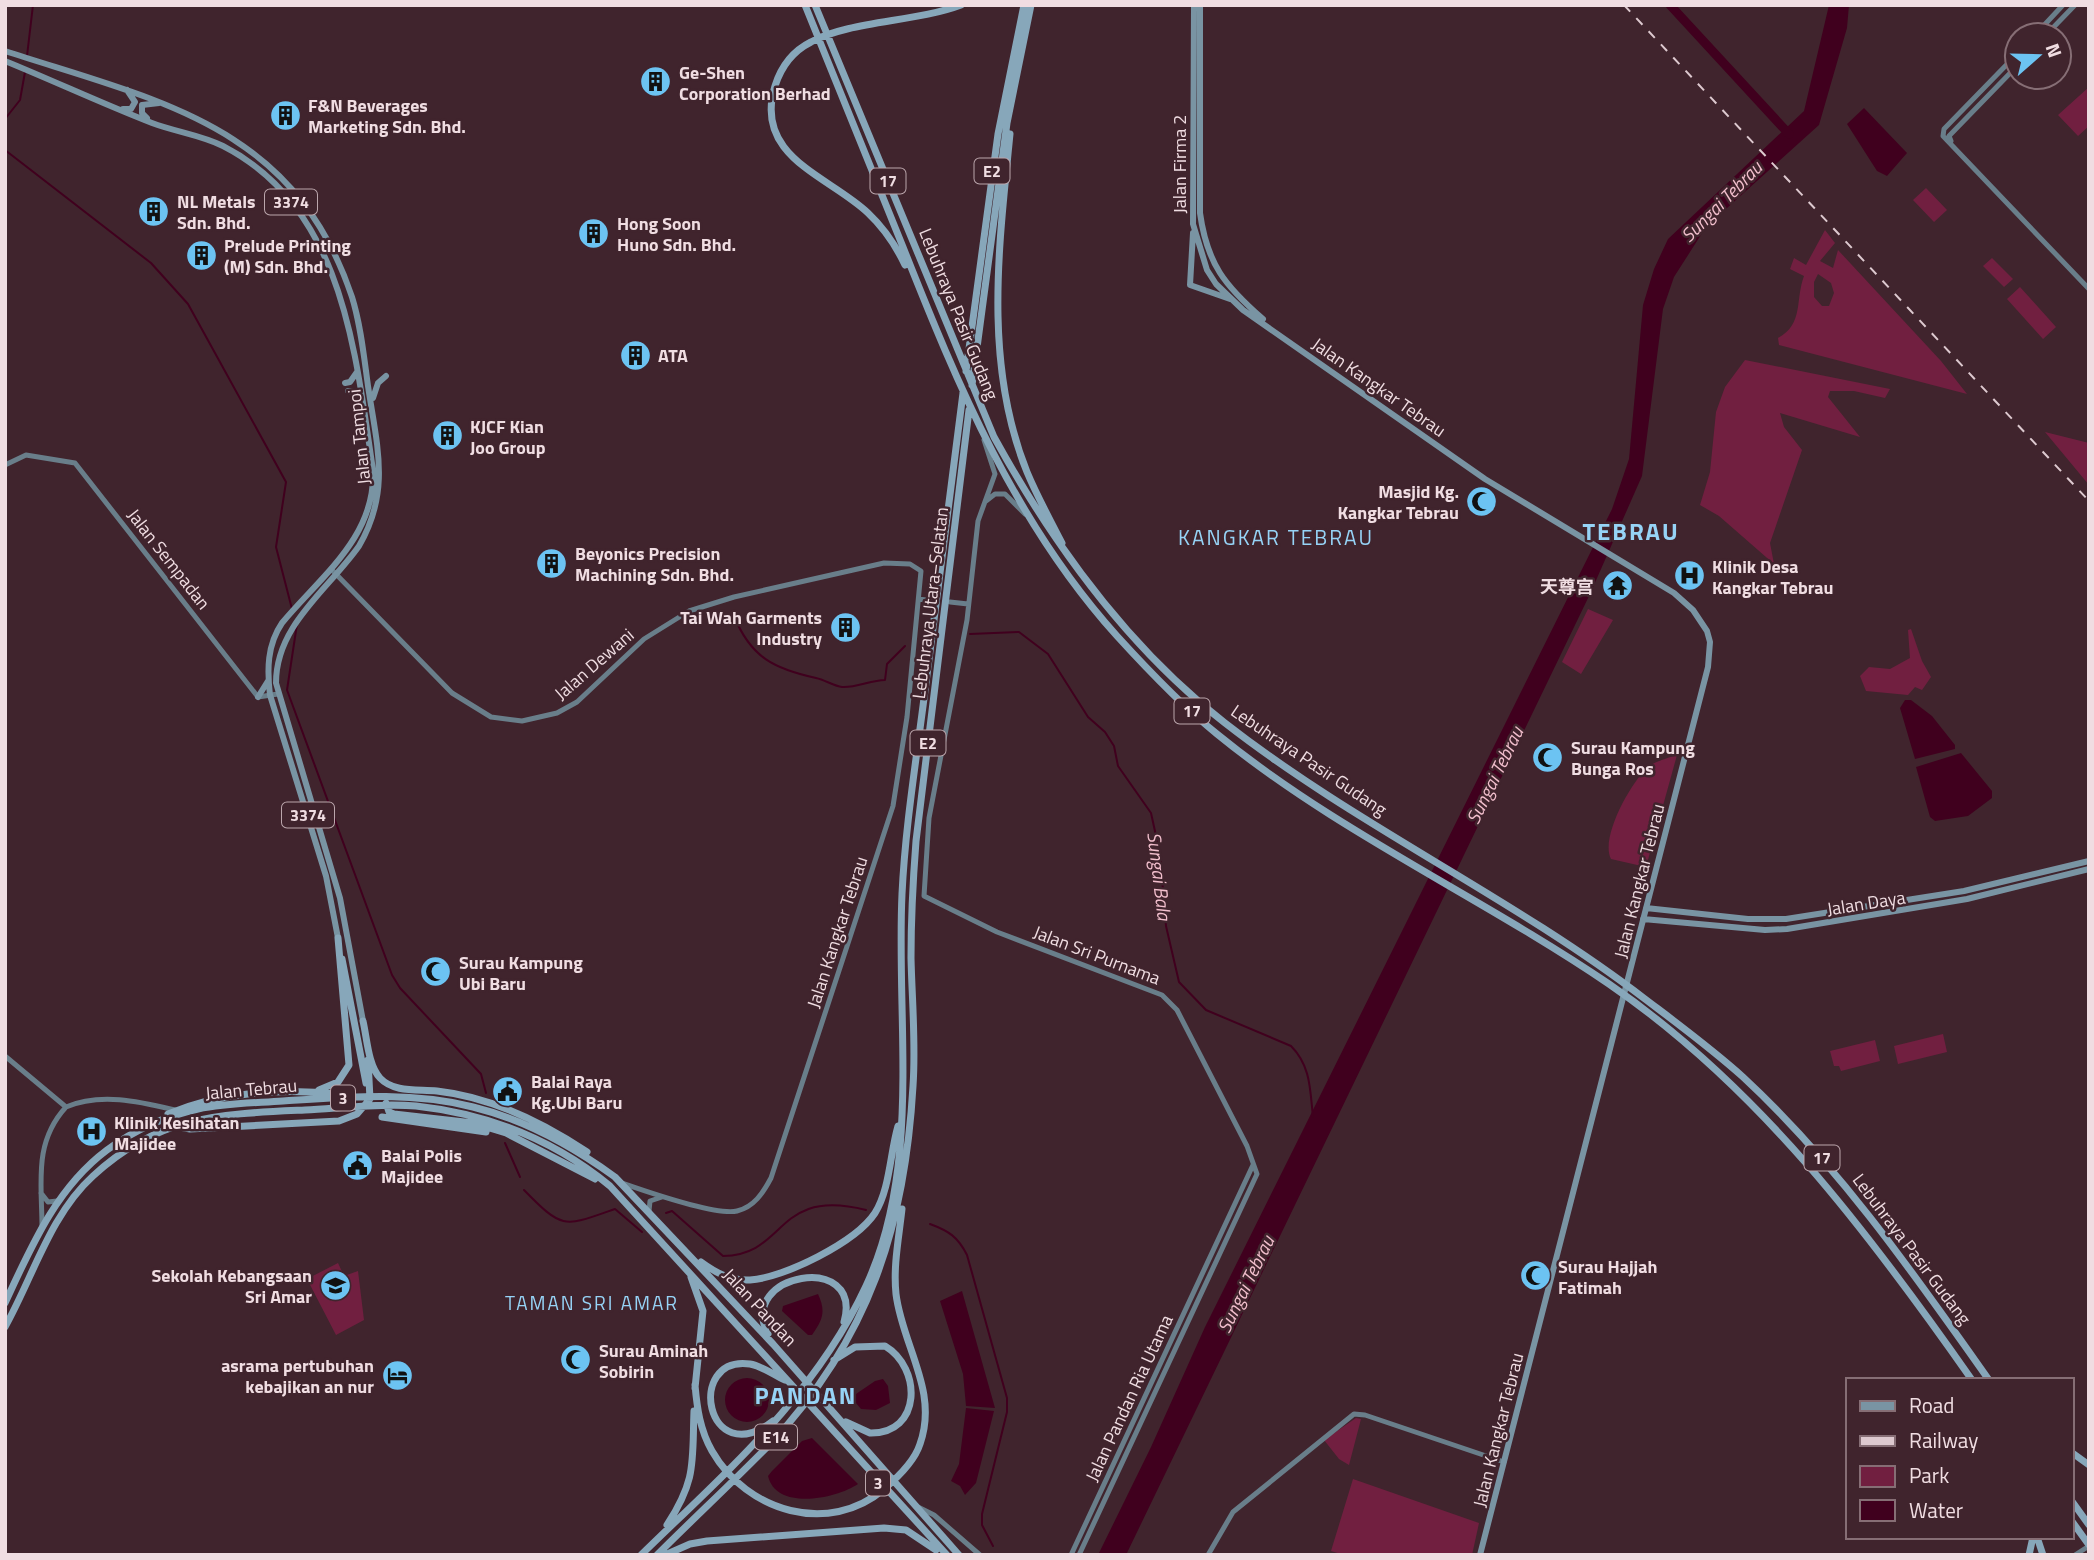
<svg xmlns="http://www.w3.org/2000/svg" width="2094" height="1560" font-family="'Titillium Web','Noto Sans SC',sans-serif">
  <rect width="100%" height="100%" fill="#40242d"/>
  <path fill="#711f40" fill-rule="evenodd" d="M2089 87V126L2078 136 2058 115Z
    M1926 188 1947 210 1934 222 1913 200Z
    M1825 230 1835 243 1820 261 1833 268 1838 250 1941 361 1967 394 1779 345 1778 338C1804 324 1795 300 1804 276L1790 269 1794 258 1806 265ZM1818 274 1831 283 1834 293 1829 306H1822L1814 297V282Z
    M1992 258 2013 279 2004 287 1983 266Z
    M2020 287 2056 327 2043 339 2007 299Z
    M1745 360 1890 389 1885 398 1854 391H1830L1828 397 1860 437 1780 413 1784 427 1802 450 1770 543 1774 564 1719 516 1700 505 1710 472 1716 412 1725 387Z
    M2045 432 2089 443V485Z
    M1588 609 1613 620 1581 674 1562 662Z
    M1911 629 1922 661 1931 677 1922 690 1915 687 1908 695 1866 691 1860 676 1869 667 1890 669 1910 658 1908 630Z
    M1677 755 1646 867 1611 859C1600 838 1630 784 1647 768 1653 762 1668 758 1677 755Z
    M1943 1034 1947 1052 1898 1064 1894 1046Z
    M1875 1040 1880 1061 1841 1071 1839 1066H1834L1830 1051Z
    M338 1263 344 1276 358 1271 364 1320 336 1335 307 1279Z
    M1356 1418 1361 1419 1349 1465 1339 1459 1324 1440Z
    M1353 1479 1479 1523 1472 1555H1344L1331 1551Z"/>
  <path fill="#40001e" d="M1829 5H1849L1847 28 1819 125 1706 227 1674 277 1663 309 1642 476 1590 594 1126 1555H1098L1151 1447 1205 1327 1612 509 1629 459 1643 305 1654 269 1668 239 1804 111Z
    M1864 108 1907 153 1887 176 1877 171 1847 124Z
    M1905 700H1911L1932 716 1955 745V749L1915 759 1900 708Z
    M1961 753 1992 791V798L1968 816 1935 821 1930 817 1916 767Z
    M962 1291 995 1408 966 1406 963 1374 940 1301Z
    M818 1294C826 1311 823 1320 812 1335H808L782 1311 783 1306Z
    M725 1400a22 22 0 1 1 44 0a22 22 0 1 1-44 0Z
    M883 1379 888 1386 890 1403 876 1410 861 1409 856 1403V1394L875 1381Z
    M966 1408 994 1411 976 1483 965 1495 960 1486 951 1481 959 1464Z
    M812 1438 858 1484C836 1499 776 1511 768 1476L772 1471 802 1441Z"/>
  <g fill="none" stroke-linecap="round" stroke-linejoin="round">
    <path stroke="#40001e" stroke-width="2" d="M27 56 33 5
      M5 119 20 100 25 72
      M5 150 151 263 188 304 286 482 276 547 292 609
      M734 616C751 658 775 669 816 678 825 680 834 686 842 687 856 688 871 680 885 680L887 664 905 646
      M297 624 287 690 392 975 400 988 481 1074 486 1093
      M970 634 1019 632 1048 654 1088 717 1105 732 1114 746 1118 766 1151 813 1160 854 1166 926 1179 982 1206 1010 1291 1046C1311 1066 1310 1090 1313 1117
      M505 1143 520 1177
      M524 1190C563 1230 564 1227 615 1209L642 1232
      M666 1213 672 1211 723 1256C788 1255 774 1187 866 1210
      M930 1224C949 1231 958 1237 967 1255L1007 1398V1412L982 1514V1525L993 1546"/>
    <path stroke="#40001e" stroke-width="9" d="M1670 5 1789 134"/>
    <path stroke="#697e8a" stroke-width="5" d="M2035 35 2063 5
      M2046 35 2075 5
      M2017 54 1944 129 1943 136 2089 289
      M1951 141 1949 136 2017 66
      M984 440 995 474 978 521 967 620 929 818 924 896 997 932 1162 995 1177 1010 1247 1146 1257 1174 1079 1555
      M5 465 26 455 75 463 258 697 278 694
      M986 501 995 494H1005L1025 514
      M331 569 452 693 491 717 522 721 557 713 577 702 644 639 689 611 734 597 884 563 910 564 921 571 907 717 893 806 771 1178C763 1193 754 1207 737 1211 716 1216 645 1191 622 1183
      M919 599 932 601
      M950 602 968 604
      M5 1056 66 1107
      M41 1193 48 1202 57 1201
      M649 1211 650 1201 662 1197
      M42 1227C42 1184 33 1143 66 1107 101 1092 141 1102 175 1110
      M918 1507 934 1515 980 1555
      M1071 1555 1253 1165
      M1208 1555 1233 1512 1354 1414 1365 1415 1504 1462
      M2075 1555 2089 1546"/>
    <path stroke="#7994a3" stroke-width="6" d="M1194 5 1193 224 1207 270 1216 284 1243 310 1485 479 1674 593 1693 610 1707 631 1710 642 1708 667 1480 1555
      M1200 5V213C1207 264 1225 286 1263 319
      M5 51C158 101 294 124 352 297 361 326 364 357 368 386 377 446 391 491 359 546 328 590 276 625 276 683L340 898 363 1021
      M5 61C54 81 103 104 152 123 176 132 201 135 223 146 344 208 355 352 373 470 376 537 321 576 282 623 267 645 267 670 270 695L326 876 338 938
      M123 109H131L135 102 127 90
      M147 118 142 113V105L159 103
      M1193 233 1190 285 1230 299
      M345 383 350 382 357 372
      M348 391 361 393
      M373 398 378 383 386 376
      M258 697 268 681
      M1646 908 1748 919H1786L1964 891 2089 861
      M1643 919 1765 930 1787 929 1967 899 2089 869"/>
    <path stroke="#87a7ba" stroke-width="7" d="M805 5C838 86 870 166 903 247 958 386 1015 523 1117 636 1148 670 1181 705 1217 734 1337 832 1481 897 1609 984 1759 1087 1869 1233 1972 1380
      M815 5 994 437C1053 544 1127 647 1225 723 1357 826 1512 897 1645 999 1678 1024 1712 1049 1743 1077 1839 1166 1914 1274 1989 1380
      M1010 134C999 246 983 363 1027 472 1037 496 1050 520 1062 543
      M905 265C896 246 884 228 868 213 829 176 753 157 775 86 781 67 793 51 811 42 849 21 916 22 961 5
      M966 371 998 134 1024 5
      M972 385 1007 123 1031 5
      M342 959 366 1083
      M363 1021C367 1038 368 1065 380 1078 394 1093 418 1089 437 1091 491 1097 542 1122 587 1152
      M319 1090 338 1082 349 1065 338 938
      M386 1103 389 1112 394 1114 473 1123 506 1133 595 1179
      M168 1114C220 1092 282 1088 338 1094
      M382 1117 486 1132
      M175 1126 190 1129 339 1121 357 1114 370 1099 368 1060
      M701 1262C716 1273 731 1281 750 1280 784 1278 856 1242 875 1213 890 1189 890 1153 898 1126
      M691 1277 703 1311 695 1388
      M5 1303C31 1247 56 1188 107 1150 133 1131 166 1116 198 1109 226 1103 255 1103 283 1101 346 1097 411 1091 473 1107 526 1120 572 1146 615 1177L773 1344 959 1555
      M5 1327C33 1277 50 1215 93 1176 159 1115 220 1114 305 1110 342 1108 380 1103 416 1106 489 1114 554 1140 610 1186L947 1555
      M768 1334C736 1273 864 1251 844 1322
      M834 1360 855 1347 885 1346C922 1368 922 1434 870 1433L846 1422
      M695 1385C697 1408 700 1430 712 1451 747 1512 829 1536 884 1489 897 1478 915 1460 920 1444 939 1391 902 1345 896 1294 893 1266 899 1237 902 1209
      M773 1421C706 1473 685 1355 750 1364 762 1366 774 1375 785 1380
      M2071 1452 2089 1465
      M2071 1500 2089 1525
      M2071 1520 2089 1545
      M667 1525C697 1479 692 1462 694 1411
      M2037 1537 2043 1555
      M641 1555C726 1472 815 1396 866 1286 922 1165 896 1022 902 894 905 831 915 768 923 706 937 601 950 497 963 393
      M657 1555C695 1517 734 1481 771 1443 869 1339 905 1226 913 1086 916 1043 912 1001 911 958 911 919 913 880 916 841L969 410
      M665 1555 690 1544 707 1541 884 1528 906 1530 936 1550
      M2029 1555 2033 1537"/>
    <path stroke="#ddc9cf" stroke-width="2" stroke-dasharray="9 9" stroke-linecap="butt" d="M1624 5 2089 501"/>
  </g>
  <defs>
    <symbol id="building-disc" viewBox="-11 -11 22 22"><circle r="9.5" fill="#6cc3f2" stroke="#40242d"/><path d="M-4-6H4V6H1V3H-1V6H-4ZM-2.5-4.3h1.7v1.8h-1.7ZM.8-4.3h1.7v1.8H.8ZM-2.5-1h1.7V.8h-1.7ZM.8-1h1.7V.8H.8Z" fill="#111"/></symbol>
    <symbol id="mosque-disc" viewBox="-11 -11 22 22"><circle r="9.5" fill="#6cc3f2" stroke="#40242d"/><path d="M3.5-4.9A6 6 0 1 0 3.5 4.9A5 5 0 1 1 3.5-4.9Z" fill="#111"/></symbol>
    <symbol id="hospital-disc" viewBox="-11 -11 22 22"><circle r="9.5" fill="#6cc3f2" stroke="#40242d"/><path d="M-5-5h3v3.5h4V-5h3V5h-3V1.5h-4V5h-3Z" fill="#111"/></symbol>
    <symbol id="temple-disc" viewBox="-11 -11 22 22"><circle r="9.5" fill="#6cc3f2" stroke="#40242d"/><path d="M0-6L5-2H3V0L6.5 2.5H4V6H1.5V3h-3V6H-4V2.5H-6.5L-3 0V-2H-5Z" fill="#111"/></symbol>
    <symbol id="civic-disc" viewBox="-11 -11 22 22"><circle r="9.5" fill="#6cc3f2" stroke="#40242d"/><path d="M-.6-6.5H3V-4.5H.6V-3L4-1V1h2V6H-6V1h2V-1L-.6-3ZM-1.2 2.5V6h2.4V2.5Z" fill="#111"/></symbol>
    <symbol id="school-disc" viewBox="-11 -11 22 22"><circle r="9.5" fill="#6cc3f2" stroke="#40242d"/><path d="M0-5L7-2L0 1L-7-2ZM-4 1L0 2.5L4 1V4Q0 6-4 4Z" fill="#111"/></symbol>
    <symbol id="hotel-disc" viewBox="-11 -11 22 22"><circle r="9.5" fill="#6cc3f2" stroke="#40242d"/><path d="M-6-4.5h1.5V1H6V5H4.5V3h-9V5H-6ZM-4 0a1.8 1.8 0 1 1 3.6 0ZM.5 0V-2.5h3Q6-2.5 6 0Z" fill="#111"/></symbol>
  </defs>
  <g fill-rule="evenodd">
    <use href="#building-disc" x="638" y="64" width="35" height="35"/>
    <use href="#building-disc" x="268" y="98" width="35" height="35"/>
    <use href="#building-disc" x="136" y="194" width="35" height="35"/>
    <use href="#building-disc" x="576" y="216" width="35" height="35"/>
    <use href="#building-disc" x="184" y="238" width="35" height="35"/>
    <use href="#building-disc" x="618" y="338" width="35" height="35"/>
    <use href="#building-disc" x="430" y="418" width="35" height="35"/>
    <use href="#mosque-disc" x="1464" y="484" width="35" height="35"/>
    <use href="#building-disc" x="534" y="546" width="35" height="35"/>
    <use href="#hospital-disc" x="1672" y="558" width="35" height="35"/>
    <use href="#temple-disc" x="1600" y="568" width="35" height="35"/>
    <use href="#building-disc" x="828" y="610" width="35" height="35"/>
    <use href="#mosque-disc" x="1530" y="740" width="35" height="35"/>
    <use href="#mosque-disc" x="418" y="954" width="35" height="35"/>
    <use href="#civic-disc" x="490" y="1074" width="35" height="35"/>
    <use href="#hospital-disc" x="74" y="1114" width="35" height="35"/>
    <use href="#civic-disc" x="340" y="1148" width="35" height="35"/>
    <use href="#mosque-disc" x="1518" y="1258" width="35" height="35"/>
    <use href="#school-disc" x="318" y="1268" width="35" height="35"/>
    <use href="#mosque-disc" x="558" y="1342" width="35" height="35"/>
    <use href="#hotel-disc" x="380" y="1358" width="35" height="35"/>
  </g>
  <g text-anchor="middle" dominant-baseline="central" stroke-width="5" stroke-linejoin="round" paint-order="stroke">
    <g fill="#40242d" stroke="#bba6ac" stroke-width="2">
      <rect x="974.5" y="158.5" width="35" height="25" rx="5"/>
      <rect x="870.5" y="168.5" width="35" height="25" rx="5"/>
      <rect x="265" y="189.5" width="52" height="25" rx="5"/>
      <rect x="1174.5" y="698.5" width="35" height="25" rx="5"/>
      <rect x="910.5" y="730.5" width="35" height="25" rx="5"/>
      <rect x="282" y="802.5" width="52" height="25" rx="5"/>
      <rect x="331" y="1085.5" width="24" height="25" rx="5"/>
      <rect x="1804.5" y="1145.5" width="35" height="25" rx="5"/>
      <rect x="755" y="1424.5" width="42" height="25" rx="5"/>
      <rect x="866" y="1470.5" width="24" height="25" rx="5"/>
    </g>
    <g font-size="16" font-weight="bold" fill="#f0dde2">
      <text x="992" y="171">E2</text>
      <text x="888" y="181">17</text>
      <text x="291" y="202">3374</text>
      <text x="1192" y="711">17</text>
      <text x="928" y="743">E2</text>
      <text x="308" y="815">3374</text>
      <text x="343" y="1098">3</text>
      <text x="1822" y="1158">17</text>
      <text x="776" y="1437">E14</text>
      <text x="878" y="1483">3</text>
    </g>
    <g font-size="18" font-weight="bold" fill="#f0dde2" stroke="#40242d" text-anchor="start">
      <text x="679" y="72">Ge-Shen<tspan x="679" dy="21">Corporation Berhad</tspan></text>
      <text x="308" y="105">F&amp;N Beverages<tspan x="308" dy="21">Marketing Sdn. Bhd.</tspan></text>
      <text x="177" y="201">NL Metals<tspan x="177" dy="21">Sdn. Bhd.</tspan></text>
      <text x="617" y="223">Hong Soon<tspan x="617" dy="21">Huno Sdn. Bhd.</tspan></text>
      <text x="224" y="245">Prelude Printing<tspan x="224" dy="21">(M) Sdn. Bhd.</tspan></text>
      <text x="658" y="355">ATA</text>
      <text x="470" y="426">KJCF Kian<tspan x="470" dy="21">Joo Group</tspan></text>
      <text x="1459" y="491" text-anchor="end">Masjid Kg.<tspan x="1459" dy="21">Kangkar Tebrau</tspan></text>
      <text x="575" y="553">Beyonics Precision<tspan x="575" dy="21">Machining Sdn. Bhd.</tspan></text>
      <text x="1712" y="566">Klinik Desa<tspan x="1712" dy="21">Kangkar Tebrau</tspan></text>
      <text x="1594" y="586" text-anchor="end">天尊宫</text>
      <text x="822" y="617" text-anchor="end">Tai Wah Garments<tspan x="822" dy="21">Industry</tspan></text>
      <text x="1571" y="747">Surau Kampung<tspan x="1571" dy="21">Bunga Ros</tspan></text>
      <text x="459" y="962">Surau Kampung<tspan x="459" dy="21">Ubi Baru</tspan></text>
      <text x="531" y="1081">Balai Raya<tspan x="531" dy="21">Kg.Ubi Baru</tspan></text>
      <text x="114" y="1122">Klinik Kesihatan<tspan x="114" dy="21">Majidee</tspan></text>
      <text x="381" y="1155">Balai Polis<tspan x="381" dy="21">Majidee</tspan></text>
      <text x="1558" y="1266">Surau Hajjah<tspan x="1558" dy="21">Fatimah</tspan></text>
      <text x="312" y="1275" text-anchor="end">Sekolah Kebangsaan<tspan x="312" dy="21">Sri Amar</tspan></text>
      <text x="599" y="1350">Surau Aminah<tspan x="599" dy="21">Sobirin</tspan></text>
      <text x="374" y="1365" text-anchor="end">asrama pertubuhan<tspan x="374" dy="21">kebajikan an nur</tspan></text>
    </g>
    <g font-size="18" fill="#f0dde2" stroke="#40242d">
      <text transform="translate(1179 164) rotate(-90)">Jalan Firma 2</text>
      <text transform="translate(959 314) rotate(68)">Lebuhraya Pasir Gudang</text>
      <text transform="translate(1379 387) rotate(35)">Jalan Kangkar Tebrau</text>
      <text transform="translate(359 437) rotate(-96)">Jalan Tampoi</text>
      <text transform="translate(169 559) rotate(52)">Jalan Sempadan</text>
      <text transform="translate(930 603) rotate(-83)">Lebuhraya Utara–Selatan</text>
      <text transform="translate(594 664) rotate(-41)">Jalan Dewani</text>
      <text transform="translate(1309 760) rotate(34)">Lebuhraya Pasir Gudang</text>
      <text transform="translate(1639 881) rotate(-76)">Jalan Kangkar Tebrau</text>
      <text transform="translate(1866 903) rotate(-9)">Jalan Daya</text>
      <text transform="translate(837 932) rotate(-72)">Jalan Kangkar Tebrau</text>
      <text transform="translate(1097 955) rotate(21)">Jalan Sri Purnama</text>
      <text transform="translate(251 1089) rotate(-5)">Jalan Tebrau</text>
      <text transform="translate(1912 1249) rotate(53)">Lebuhraya Pasir Gudang</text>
      <text transform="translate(760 1307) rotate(47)">Jalan Pandan</text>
      <text transform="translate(1129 1398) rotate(-65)">Jalan Pandan Ria Utama</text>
      <text transform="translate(1498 1430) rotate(-76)">Jalan Kangkar Tebrau</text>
    </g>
    <g font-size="19" font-style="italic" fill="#f2bfcd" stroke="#40242d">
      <text transform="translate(1721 201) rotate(-45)">Sungai Tebrau</text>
      <text transform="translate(1494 775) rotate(-64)">Sungai Tebrau</text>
      <text transform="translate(1160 876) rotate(83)">Sungai Bala</text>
      <text transform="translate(1245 1284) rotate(-64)">Sungai Tebrau</text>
    </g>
    <g font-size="19" letter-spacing="2" fill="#96d3f6" stroke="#40242d">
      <text x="592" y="1302">TAMAN SRI AMAR</text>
    </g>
    <g font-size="21" letter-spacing="2" fill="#96d3f6" stroke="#40242d">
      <text x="1276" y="537">KANGKAR TEBRAU</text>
    </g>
    <g font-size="24" font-weight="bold" letter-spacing="2" fill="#96d3f6" stroke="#40242d">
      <text x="1631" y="531">TEBRAU</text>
      <text x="806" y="1395">PANDAN</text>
    </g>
  </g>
  <rect width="2094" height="1560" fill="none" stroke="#f0dde2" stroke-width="14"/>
  <rect x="1846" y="1378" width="228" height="161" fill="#40242d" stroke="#866e75" stroke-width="2"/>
  <rect x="1860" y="1401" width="35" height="10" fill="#7994a3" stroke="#866e75" stroke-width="2"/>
  <text x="1909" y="1413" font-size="21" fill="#f0dde2">Road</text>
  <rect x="1860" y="1436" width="35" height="10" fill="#ddc9cf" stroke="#866e75" stroke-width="2"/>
  <text x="1909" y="1448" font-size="21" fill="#f0dde2">Railway</text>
  <rect x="1860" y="1466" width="35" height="21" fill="#711f40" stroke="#866e75" stroke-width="2"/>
  <text x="1909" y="1483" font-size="21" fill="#f0dde2">Park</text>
  <rect x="1860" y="1500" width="35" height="21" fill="#40001e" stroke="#866e75" stroke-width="2"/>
  <text x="1909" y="1518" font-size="21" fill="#f0dde2">Water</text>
  <g transform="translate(2038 56) rotate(70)"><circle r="33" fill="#40242d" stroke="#866e75" stroke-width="2"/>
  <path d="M0-5L12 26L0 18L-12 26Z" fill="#6cc3f2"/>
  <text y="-10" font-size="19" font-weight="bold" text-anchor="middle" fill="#f0dde2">N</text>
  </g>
</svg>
